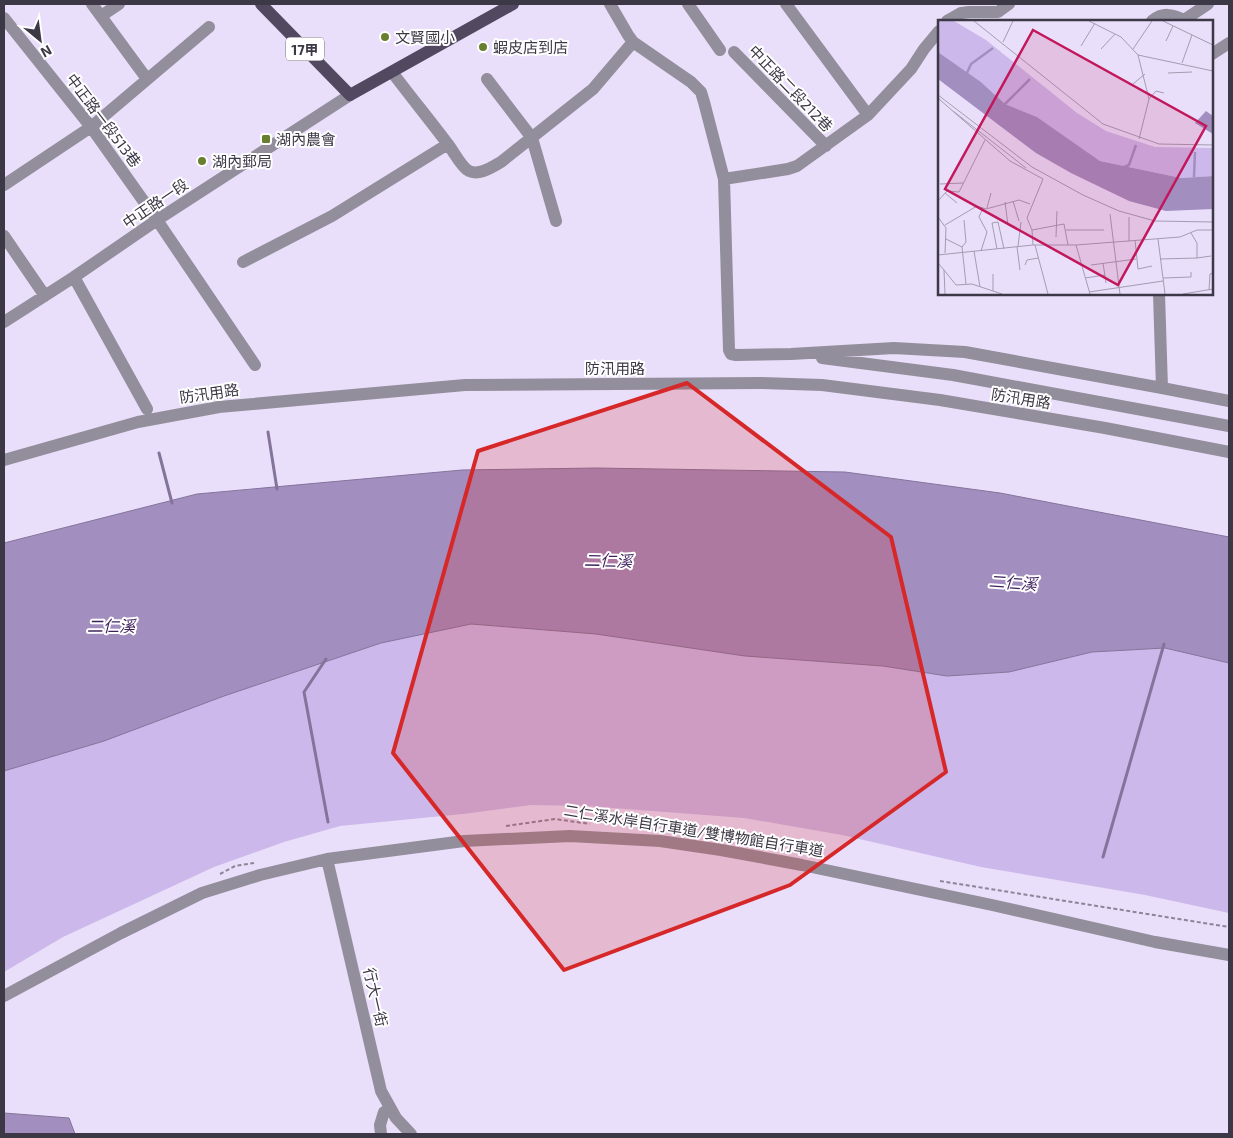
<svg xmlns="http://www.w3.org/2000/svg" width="1233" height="1138" font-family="'Exo 2','Noto Sans TC',sans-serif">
  <rect width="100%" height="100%" fill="#e9dffa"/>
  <path fill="#ccb8ea" d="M471 624 596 634 745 656 883 666 947 676 1009 672 1092 652 1165 648 1229 663V913L1145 895 981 867 842 835 744 818 587 806 531 805 463 814 340 826 284 842 214 867 63 937 4 972V771L104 741 224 696 381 643Z"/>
  <path fill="#a38ec0" stroke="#84749b" d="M596 468 845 472 1000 493 1229 537V663L1165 648 1092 652 1009 672 947 676 883 666 745 656 596 634 471 624 381 643 224 696 104 741 4 771V543L197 494 462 470Z
    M4 1113 69 1118 75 1134H4Z"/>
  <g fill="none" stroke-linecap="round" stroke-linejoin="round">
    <path stroke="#84749b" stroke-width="3" d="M268 432 277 489
      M159 453 172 503
      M326 659 304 692 328 822
      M1103 857 1164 644"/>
    <path stroke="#8c8599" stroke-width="2" stroke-dasharray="4 2.5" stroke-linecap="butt" d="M506 826 555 819 590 824
      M220 874 235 866 254 863
      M940 881 1229 927"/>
    <path stroke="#938e9c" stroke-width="12" d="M92 4 147 79
      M610 4 628 35 633 42 691 82 701 92 704 102 724 179 729 350 731 354 736 355 791 354 894 348 965 352 1162 388 1229 401
      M688 4 720 50
      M786 4 868 115
      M101 16 119 4
      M4 18 91 127 157 220 255 365
      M947 21 961 13 969 12H998L1009 4
      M1152 21C1163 12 1172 14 1184 20L1208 4
      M734 52 826 146
      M1212 54 1229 43
      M392 72C410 96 429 119 447 143 453 150 461 167 469 171 479 176 492 167 501 162L593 89 633 42
      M487 79 532 138 556 221
      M724 179 788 169 797 166 868 115 911 69 924 49 939 31
      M4 185 91 127 209 27
      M4 236 45 296
      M243 262 332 216 448 144
      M74 277 147 409
      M1159 294 1162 388
      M4 322 74 277 157 220 350 95
      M822 358 953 375 1229 426
      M4 460 138 422 219 407 465 385 762 383 822 385 940 400 1105 428 1229 452
      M327 859 381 1091 396 1118 411 1134
      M4 996 121 933 202 893 260 875 327 859 464 841 570 836 660 841 721 850 802 865 992 905 1155 942 1229 955
      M381 1134 380 1125 384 1112 390 1109"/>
    <path stroke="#524860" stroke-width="12" d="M261 4 350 95 513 4"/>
  </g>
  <path fill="#d62828" fill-opacity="0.2" stroke="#d62828" stroke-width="4" stroke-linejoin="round" d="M687 383 891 537 946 772 790 885 564 970 393 753 478 451Z"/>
  <g fill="#697f30" stroke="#fff" stroke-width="2">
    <circle cx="385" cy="37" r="5"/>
    <circle cx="483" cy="47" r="5"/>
    <rect x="261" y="134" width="10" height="10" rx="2.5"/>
    <circle cx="202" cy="161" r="5"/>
  </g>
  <g text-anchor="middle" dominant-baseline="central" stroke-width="4" stroke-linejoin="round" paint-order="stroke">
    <rect fill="#fff" stroke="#77747e" stroke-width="1" x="286" y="37.5" width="38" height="23" rx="4"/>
    <g font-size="14" font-weight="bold" fill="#3d3846">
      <text x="305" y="49">17甲</text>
    </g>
    <g font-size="15" fill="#3d3846" stroke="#fff" text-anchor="start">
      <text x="395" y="37">文賢國小</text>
      <text x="493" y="47">蝦皮店到店</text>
      <text x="276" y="139">湖內農會</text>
      <text x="212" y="161">湖內郵局</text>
    </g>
    <g font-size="15" fill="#3d3846" stroke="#fff">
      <text transform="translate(791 88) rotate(46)">中正路二段212巷</text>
      <text transform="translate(104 120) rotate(53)">中正路一段513巷</text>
      <text transform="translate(155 203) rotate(-34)">中正路一段</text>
      <text x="615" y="368">防汛用路</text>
      <text transform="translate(209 393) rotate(-8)">防汛用路</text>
      <text transform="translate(1021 398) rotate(9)">防汛用路</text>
      <text transform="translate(694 830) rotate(9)">二仁溪水岸自行車道/雙博物館自行車道</text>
      <text transform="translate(376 997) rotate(77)">行大一街</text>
    </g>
    <g font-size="16" font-style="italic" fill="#3d1f5c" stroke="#fff">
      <text transform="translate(608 560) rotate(1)">二仁溪</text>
      <text transform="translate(1013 582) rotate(4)">二仁溪</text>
      <text x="111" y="625">二仁溪</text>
    </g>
  </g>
  <g transform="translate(938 20)">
    <rect width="275" height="275" fill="#e9dffa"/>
    <path d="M0 1H16L48 20 139 93 168 111 217 127 275 128V156L243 158 162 141 99 97 67 84 43 62 0 32Z" fill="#ccb8ea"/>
    <path d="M0 32 43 62 67 84 99 97 162 141 243 158 275 156V189L228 191 191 181 133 153 98 133 0 59ZM268 91 275 96V114L257 103Z" fill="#a38ec0"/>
    <path fill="none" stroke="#a38ec0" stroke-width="2.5" d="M29 53 33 44 55 28M66 85 92 59M186 147 191 145 198 125M256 157 257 132"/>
    <path fill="none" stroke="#a49cb2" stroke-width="1" d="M36 1 165 104 221 124 275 125M151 1 183 17 200 35 211 79 201 119M225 1 275 25M228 21 235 6M65 22 75 1M143 26 157 3M163 29 177 14M195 29 214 1M200 35 275 51M244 43 254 15M230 53 254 52M195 64 207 54M0 75 94 147 145 175 181 191 217 201 275 202M1 79 72 141 105 159 89 198 94 210 95 225M211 79 218 71 226 73M15 91 88 148M2 164 25 163M7 173 19 183M0 181 9 171 21 172 47 120M75 181 81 201M67 182 70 205M49 188 53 173M172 194 182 274M0 197 8 208 7 233M191 197V221M7 205 39 186 48 189 81 180 92 184M94 210 126 204 130 225M128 210H166M253 213 259 223V238L273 236M118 217 119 191M8 219 24 227 28 264M220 219 227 274M197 220 200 249 214 246M97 225 110 274M138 225 242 217 259 210H275M80 226 83 202M24 227 28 222 26 200M79 227 82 250M59 229 54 203 60 202 66 229M36 231 42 267M43 231 49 212 41 197 45 188M0 235 95 225H138L152 274M222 239 259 238M0 243 6 250 7 274M165 243 168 263M87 245 89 240 100 238M153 245 198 239M6 250 18 265 34 264 64 274M55 254V271M147 258 167 255M225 258 253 257V252M271 270 272 254 275 253M151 272 225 261M245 274 275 269"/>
    <path fill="#c2185b" fill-opacity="0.15" stroke="#c2185b" stroke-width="2.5" d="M95 10 268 106 180 265 7 169Z"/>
    <rect width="275" height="275" fill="none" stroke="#3d3846" stroke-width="2.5"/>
  </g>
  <rect width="1233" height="1138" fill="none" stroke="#3d3846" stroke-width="10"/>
  <g transform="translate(40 40) rotate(151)" stroke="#ffffff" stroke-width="4" paint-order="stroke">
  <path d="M0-4L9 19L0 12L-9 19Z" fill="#3d3846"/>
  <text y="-8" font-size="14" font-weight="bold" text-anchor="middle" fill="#3d3846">N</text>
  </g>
</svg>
